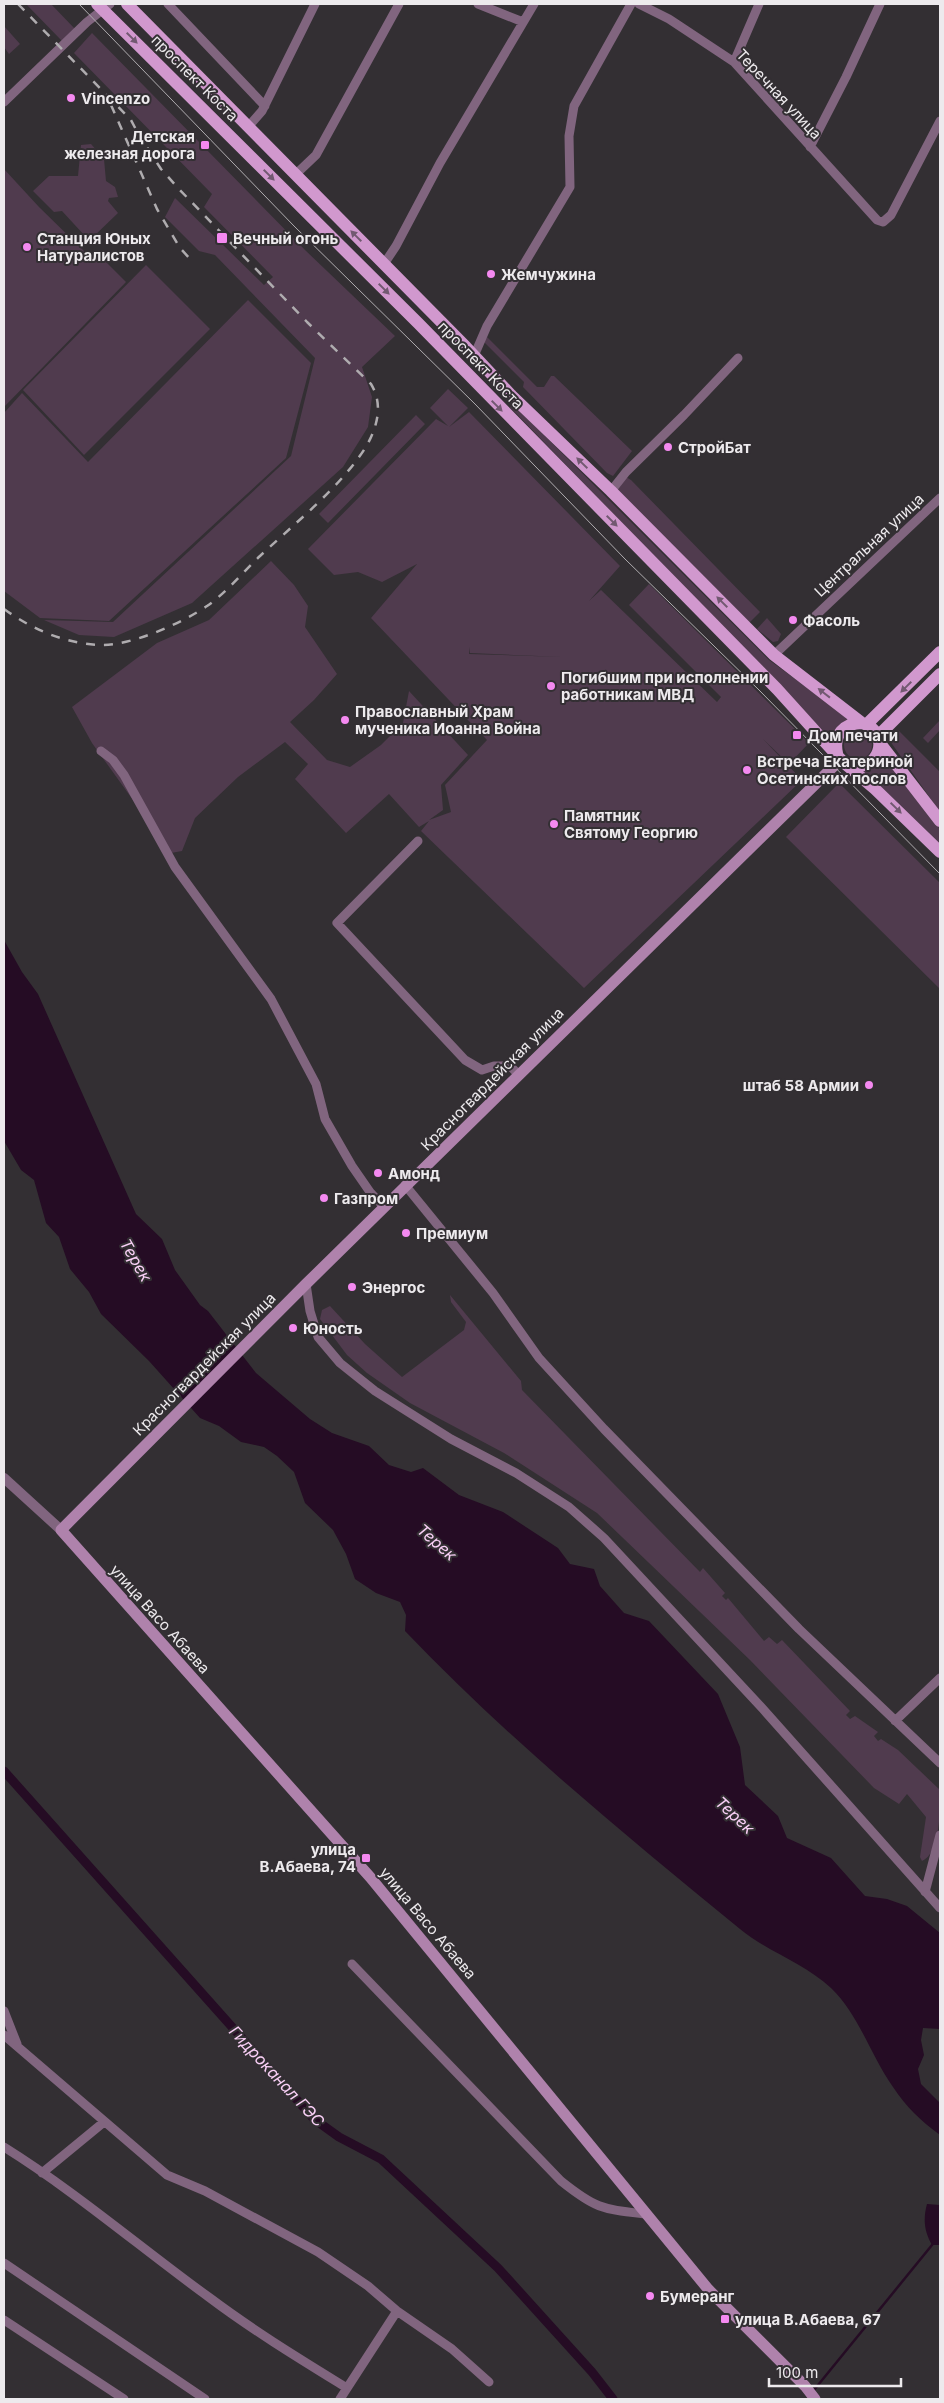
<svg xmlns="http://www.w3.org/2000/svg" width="944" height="2403" font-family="Inter,sans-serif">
  <rect width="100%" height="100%" fill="#332f33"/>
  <path fill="#503b4e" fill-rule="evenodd" d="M26 4H51L75 29 62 41Z
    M4 26 20 44 9 54 4 47Z
    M92 33 305 250 395 336 362 367 372 397 368 427 343 467 192 603 114 637 79 635 44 620 113 622 291 456 315 358 215 255 199 251 165 217 175 198 264 285 273 277 204 207 212 194 74 53Z
    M91 144 104 159 106 181 115 187 118 197 109 198 108 201 118 213 92 238 85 236 62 211 54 212 33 191 49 176H78L81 145Z
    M4 169 39 207 85 252 98 254 126 282 4 407Z
    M146 265 210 329 84 455 23 390Z
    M248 300 311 363 286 458 109 621 40 618 4 591V413L22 393 88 462Z
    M487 337 537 387H544L551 376H554L632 451 613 476 607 473 523 387 524 382 484 342Z
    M448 389 468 408 449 427 469 412 620 566 589 601 601 590 717 702 721 697 629 605 649 584 809 743 789 764 763 739 802 780 584 988 421 831 429 821 419 827 389 794 346 833 295 779 308 764 285 742 238 777 195 818 182 851 171 853 92 743 72 707 157 643 209 620 271 561 294 585 308 606 305 627 337 674 314 700 290 722 327 760 350 767 381 745 403 723 409 691 468 755 441 785 443 810 429 820 451 812 445 785 487 740 371 618 417 564 382 582 358 572 334 575 308 549 436 419 448 426 430 408ZM470 647V653L563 657 469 654Z
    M514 405 769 660 852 720 832 740 510 407Z
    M416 415 425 424 328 523 319 514Z
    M626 477 631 480 760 612 749 623 616 489Z
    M767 618 781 634 778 641 773 642 757 629Z
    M940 720V730L928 743 923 738Z
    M898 730 940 772V812L890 741 889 736 892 731Z
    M844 745a14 14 0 1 1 28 0a14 14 0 1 1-28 0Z
    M882 754 940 829V845L862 770Z
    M839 783 940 883V989L786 837Z
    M450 1295 521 1381 522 1390 700 1572 703 1568 725 1593 722 1596 726 1600 728 1598 764 1641 769 1637 777 1644 782 1640 850 1711 846 1715 850 1719 855 1716 878 1732 874 1736 878 1741 881 1739 898 1750 940 1790C940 1808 941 1853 922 1861L920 1857 926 1817 907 1794 899 1804 874 1788 750 1660 597 1513 504 1453 410 1403 367 1373 347 1355 320 1319 322 1310 330 1306 365 1344 402 1377 464 1330 466 1322 451 1302Z"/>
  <path fill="#250c24" d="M4 940 22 972 38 994 136 1214 162 1239 175 1270 200 1305 208 1311 256 1373 310 1419 332 1433 369 1446 389 1465 411 1472 423 1468 459 1495 503 1512 558 1548 570 1564 594 1569 600 1586 624 1613 649 1621 718 1694 740 1747 745 1785 778 1816 787 1838 831 1858 865 1896 887 1899 907 1906 940 1933V2029L923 2028 921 2040 924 2055 918 2069 921 2084 940 2103V2135C920 2120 907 2108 893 2087 871 2056 859 2015 831 1988 804 1963 768 1952 740 1929 624 1834 508 1739 405 1631L406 1615 400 1602 376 1593 355 1579 346 1554 333 1530 305 1503 294 1472 277 1456 264 1447 241 1442 219 1426 200 1418 149 1361 101 1314 89 1292 70 1269 59 1237 46 1223 34 1180 21 1170 4 1141Z
    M927 2204 940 2205V2245H932C924 2231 923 2219 927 2204Z"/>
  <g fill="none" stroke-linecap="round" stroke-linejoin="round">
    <path stroke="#250c24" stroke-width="2.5" d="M814 2390 932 2245"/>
    <path stroke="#250c24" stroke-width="9" d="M4 1771 314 2119 339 2137 381 2159 498 2268 592 2372 613 2399"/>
    <path stroke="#81657f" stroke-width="9" d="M168 4 265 106
      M478 4 523 22
      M639 4 669 19 734 62 877 220 883 222 891 215 940 121
      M734 62 759 4
      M4 102 87 22 110 4
      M248 127 262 111 315 4
      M810 147 846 77 880 4
      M295 175 316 155 399 4
      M384 264 396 246 440 163 534 4
      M474 356 487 326 570 187 569 136 574 106 631 4
      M611 491 626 472 684 415 738 358
      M774 655 940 498
      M101 751 113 760 124 775 175 867 271 999 316 1084 325 1119 352 1166 370 1192 384 1207
      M418 841 337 923 465 1060 482 1070 494 1066H510L518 1074
      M405 1185 493 1293 539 1358 604 1429 799 1629 940 1763
      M306 1284 310 1311 318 1337 340 1363 375 1391 451 1439 516 1473 569 1507 604 1538 763 1709 940 1908
      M895 1721 940 1678
      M925 1892 940 1835
      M352 1964 561 2181C596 2209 602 2209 645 2214
      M4 2011 17 2044
      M4 2035 167 2175 205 2191 318 2252 368 2286 397 2311 452 2349 489 2382
      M4 2147C76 2192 141 2248 210 2298 254 2331 300 2359 347 2388
      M42 2173 104 2122
      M4 2263 205 2399
      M4 2320 124 2399
      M340 2399 397 2311"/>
    <path stroke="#81657f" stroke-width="10" d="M4 1478 61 1530"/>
    <path stroke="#af82ac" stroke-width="11" d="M815 2399 805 2386 708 2289 370 1877 61 1530 306 1284 841 759"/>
    <path stroke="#d198ce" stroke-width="12" d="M97 4 418 323 777 689 843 762 875 789 940 852
      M127 4 466 347 511 395 611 491 774 655 862 723
      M867 724 940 652
      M878 736 940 674
      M879 742 940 821
      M837 753C833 735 844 723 862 723 893 732 879 776 847 764"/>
    <path stroke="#afacaf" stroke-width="1" d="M79 4 294 226 475 404 625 559 759 690 940 874"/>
    <path stroke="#afacaf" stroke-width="2.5" stroke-dasharray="9 9" stroke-linecap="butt" d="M18 4 131 120 144 145
      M111 105 157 209 180 248 192 261
      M4 609C33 630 66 644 102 645 133 645 182 623 207 606 226 593 243 572 260 556 294 524 343 485 367 445 378 425 383 404 371 384L307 322 178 188 161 169 141 138"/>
  </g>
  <defs><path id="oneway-solid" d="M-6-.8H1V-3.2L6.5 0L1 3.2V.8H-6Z" transform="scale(1.25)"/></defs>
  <g fill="#725971">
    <use href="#oneway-solid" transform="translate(132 38) rotate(45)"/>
    <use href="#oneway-solid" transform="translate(269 175) rotate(45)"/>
    <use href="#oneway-solid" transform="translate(356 236) rotate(-135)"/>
    <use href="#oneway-solid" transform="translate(384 289) rotate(45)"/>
    <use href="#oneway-solid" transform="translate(497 406) rotate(45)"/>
    <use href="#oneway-solid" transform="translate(582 463) rotate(-136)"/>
    <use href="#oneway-solid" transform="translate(612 521) rotate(45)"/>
    <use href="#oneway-solid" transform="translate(722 602) rotate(-135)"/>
    <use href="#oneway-solid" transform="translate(906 687) rotate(135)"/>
    <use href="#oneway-solid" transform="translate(824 693) rotate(-142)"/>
    <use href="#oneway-solid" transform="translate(896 808) rotate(44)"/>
  </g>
  <g fill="#f489f0" stroke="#332f33" stroke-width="2">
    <circle cx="71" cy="98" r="5"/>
    <rect x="200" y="140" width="10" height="10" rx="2.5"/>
    <rect x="216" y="232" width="12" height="12" rx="2.5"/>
    <circle cx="27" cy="247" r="5"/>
    <circle cx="491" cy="274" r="5"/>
    <circle cx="668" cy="447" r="5"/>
    <circle cx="793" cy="620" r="5"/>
    <circle cx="551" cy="686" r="5"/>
    <circle cx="345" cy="720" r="5"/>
    <rect x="792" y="730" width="10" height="10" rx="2.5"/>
    <circle cx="747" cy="770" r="5"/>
    <circle cx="554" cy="824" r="5"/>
    <circle cx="869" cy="1085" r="5"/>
    <circle cx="378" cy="1173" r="5"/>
    <circle cx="324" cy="1198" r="5"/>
    <circle cx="406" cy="1233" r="5"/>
    <circle cx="352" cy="1287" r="5"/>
    <circle cx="293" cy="1328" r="5"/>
    <rect x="361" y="1853" width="10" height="10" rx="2.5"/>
    <circle cx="650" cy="2296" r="5"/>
    <rect x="720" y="2314" width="10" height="10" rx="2.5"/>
  </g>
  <g text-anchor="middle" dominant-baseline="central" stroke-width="4" stroke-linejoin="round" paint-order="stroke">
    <g font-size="15" fill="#edeaed" stroke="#332f33">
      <text transform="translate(195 78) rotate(45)">проспект Коста</text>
      <text transform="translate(779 94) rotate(47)">Теречная улица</text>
      <text transform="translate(481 365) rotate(46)">проспект Коста</text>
      <text transform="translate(869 545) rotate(-43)">Центральная улица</text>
      <text transform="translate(492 1079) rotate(-45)">Красногвардейская улица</text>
      <text transform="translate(204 1364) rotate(-45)">Красногвардейская улица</text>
      <text transform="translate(160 1619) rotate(48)">улица Васо Абаева</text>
      <text transform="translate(428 1923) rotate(50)">улица Васо Абаева</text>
    </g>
    <g font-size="15" font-weight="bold" fill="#edeaed" stroke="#332f33" text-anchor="start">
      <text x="81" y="98">Vincenzo</text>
      <text x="195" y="136" text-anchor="end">Детская<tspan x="195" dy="17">железная дорога</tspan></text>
      <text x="37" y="238">Станция Юных<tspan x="37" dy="17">Натуралистов</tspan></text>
      <text x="233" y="238">Вечный огонь</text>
      <text x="501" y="274">Жемчужина</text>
      <text x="678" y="447">СтройБат</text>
      <text x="803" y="620">Фасоль</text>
      <text x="561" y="677">Погибшим при исполнении<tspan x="561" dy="17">работникам МВД</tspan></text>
      <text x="355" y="711">Православный Храм<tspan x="355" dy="17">мученика Иоанна Война</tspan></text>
      <text x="807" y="735">Дом печати</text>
      <text x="757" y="761">Встреча Екатериной<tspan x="757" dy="17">Осетинских послов</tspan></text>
      <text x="564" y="815">Памятник<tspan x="564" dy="17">Святому Георгию</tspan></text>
      <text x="859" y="1085" text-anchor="end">штаб 58 Армии</text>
      <text x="388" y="1173">Амонд</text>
      <text x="334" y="1198">Газпром</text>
      <text x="416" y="1233">Премиум</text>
      <text x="362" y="1287">Энергос</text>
      <text x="303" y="1328">Юность</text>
      <text x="356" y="1849" text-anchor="end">улица<tspan x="356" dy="17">В.Абаева, 74</tspan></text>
      <text x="660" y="2296">Бумеранг</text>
      <text x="735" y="2319">улица В.Абаева, 67</text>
    </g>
    <g font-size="16" font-style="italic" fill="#fad0f7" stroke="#332f33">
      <text transform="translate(136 1260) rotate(60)">Терек</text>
      <text transform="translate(437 1542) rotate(41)">Терек</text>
      <text transform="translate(735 1815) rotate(43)">Терек</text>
      <text transform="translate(277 2076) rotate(47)">Гидроканал ГЭС</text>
    </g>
  </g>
  <rect width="944" height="2403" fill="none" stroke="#edeaed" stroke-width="10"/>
  <path d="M769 2378v8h132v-8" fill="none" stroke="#edeaed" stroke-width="2.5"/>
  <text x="776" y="2378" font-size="15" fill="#edeaed" stroke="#332f33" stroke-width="4" paint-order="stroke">100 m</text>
</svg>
